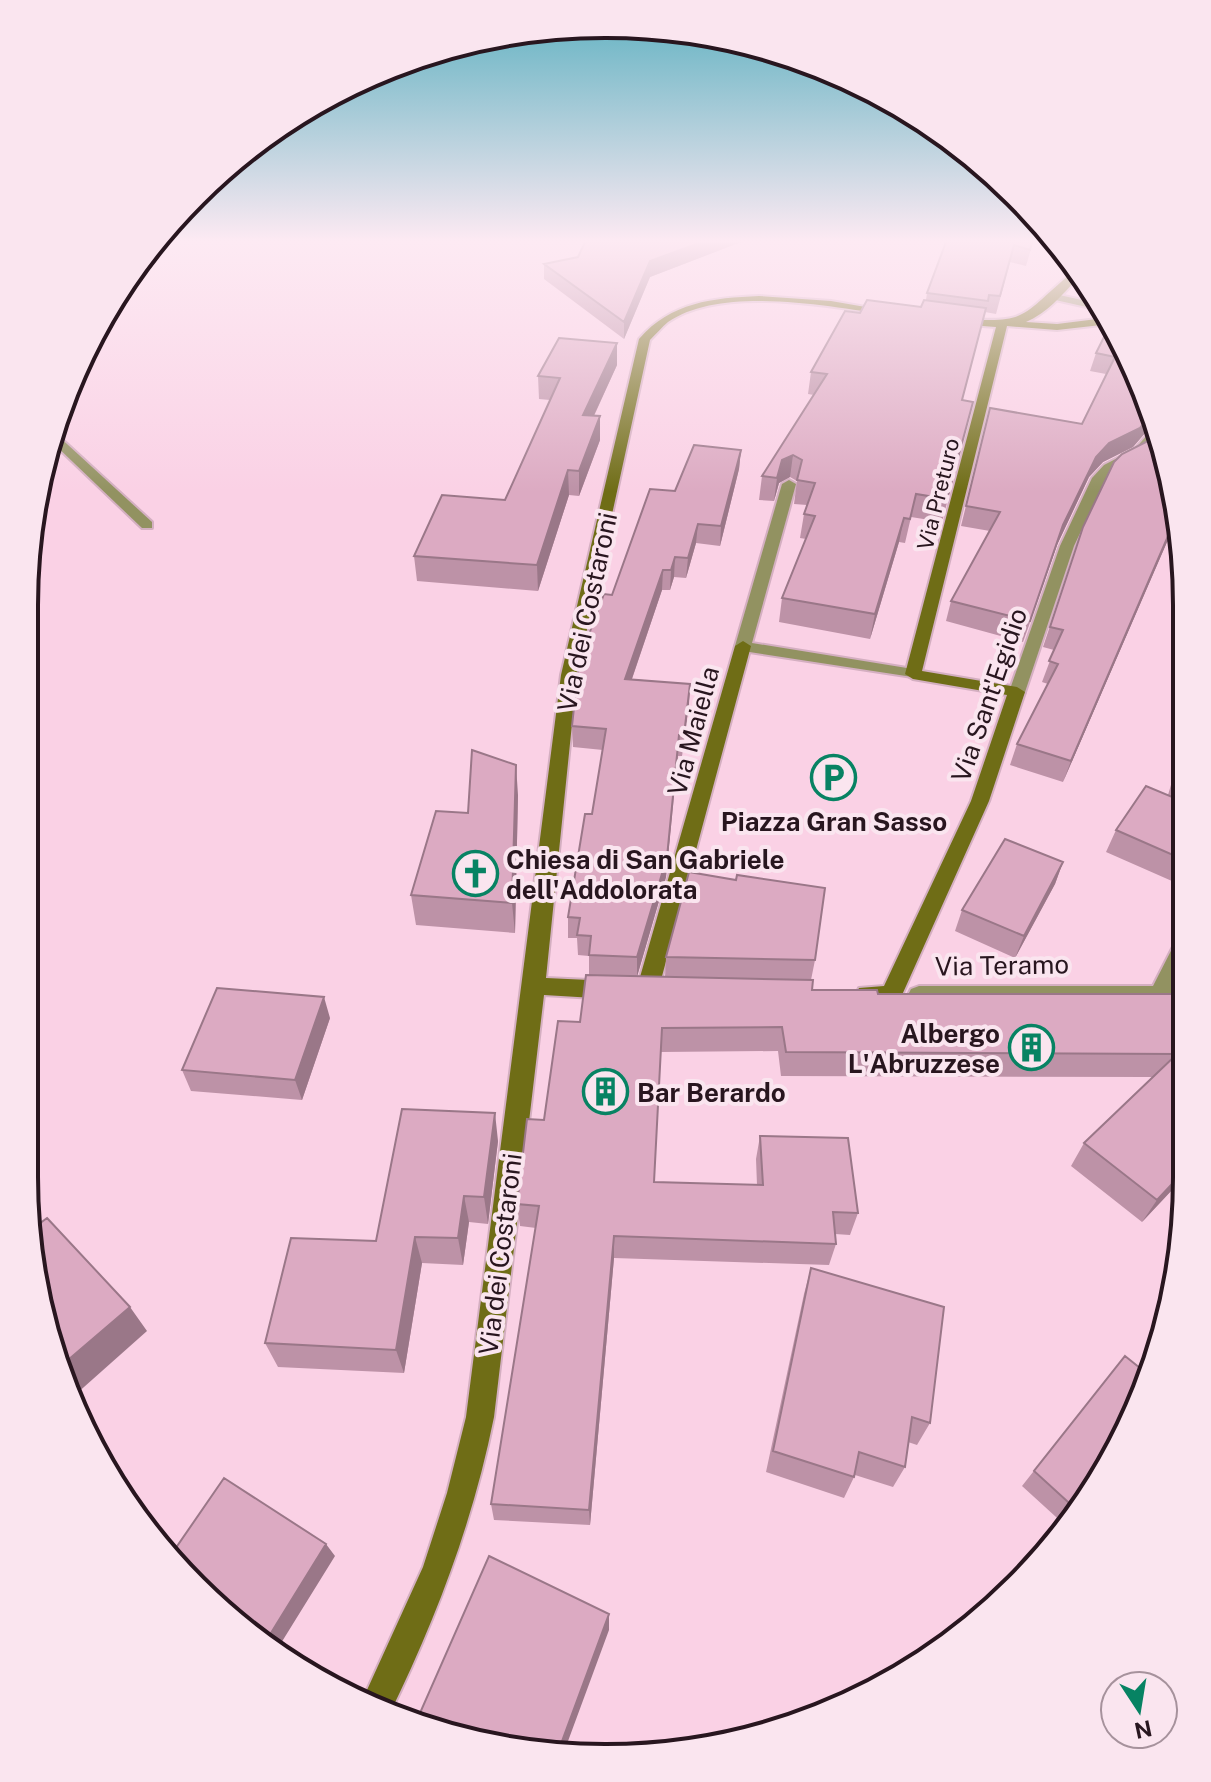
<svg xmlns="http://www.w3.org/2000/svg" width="1211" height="1782" font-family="'Public Sans',sans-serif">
  <rect width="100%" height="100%" fill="#fad1e5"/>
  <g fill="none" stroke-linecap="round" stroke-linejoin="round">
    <defs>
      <path id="lane" d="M55 433 152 522V528H142L52 442Z"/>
      <path id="street" d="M1055 294 1095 303 1100 310 1051 299 1050 297Z
        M1154 427 1157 437 1145 455 1114 471 1105 480 1074 546 1025 692 1023 696H1011L1009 692 1060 546 1092 478 1104 465 1135 449Z
        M789 480 796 484 752 643 913 669 919 670 921 674 919 678 743 651 735 646 782 484Z
        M1183 939 1184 967 1175 986H1184V1004L1084 1001 919 1004 911 1001 908 995 911 989 919 986H1153L1176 941Z"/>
      <path id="secondary" d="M1073 272 1077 279C1062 295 1047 313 1026 322L1057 324 1105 318 1110 324 1057 330 1007 326 922 671 1017 687 1025 692 989 801 902 995 899 1001C886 1005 871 1004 859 1000L856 994 859 988 884 986 971 801 1007 695 913 679 905 674 996 327 956 324 951 321 956 318C1031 325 1020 315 1073 272Z
        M759 296 831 301 894 312 889 315C829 306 721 285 668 322 662 327 656 334 650 340L577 675 546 978 611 981 619 984 622 990 619 996 611 999 544 995 494 1417C473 1522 436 1619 389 1715L362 1701 423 1567 447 1493 466 1417 561 675 639 339C671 302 713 298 759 296Z
        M743 641 751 646 658 991 655 997 647 1000 639 997 636 991 735 646Z"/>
    </defs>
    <use href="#lane" stroke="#d4afc1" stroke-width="4"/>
    <use href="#street" stroke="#d4afc1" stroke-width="4"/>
    <use href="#secondary" stroke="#d4afc1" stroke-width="4"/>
    <use href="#lane" fill="#929261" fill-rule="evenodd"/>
    <use href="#street" fill="#929261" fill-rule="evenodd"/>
    <use href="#secondary" fill="#6f6d16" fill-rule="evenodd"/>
  </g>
  <path fill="#bd92a7" d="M585 242H741L650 277 624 339 544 279V264L578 257Z
    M943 242H1033L1026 266 1010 262 996 314 985 312 962 400 973 402 942 522 911 517 905 543 899 542 870 639 779 622 782 598 806 539 800 538 804 514 807 505 794 504 797 481 790 477 779 483 774 501 759 500 762 476 814 395 808 394 811 372 860 313 921 307 926 300 927 293 946 243Z
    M617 343V365L594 416H600V440L579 496 569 495 538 591 417 581 414 556 505 500 550 400 539 399 538 376Z
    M1127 348 1153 425H1152L1133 447 1103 462 1089 477 1057 545 1023 642 946 621 951 601 990 531 961 526 990 408 1082 424 1106 374 1090 371 1096 353Z
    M1154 438 1176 492 1177 545 1167 542 1063 782 1010 765 1017 744 1048 684 1042 682 1054 650 1043 647 1083 527Z
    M741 450 739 469 720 546 696 543 686 578 674 577 670 590H662L632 679 690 684 682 756H678L666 877 637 976 665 977 666 957 815 960 811 980 812 990 878 994H1184L1187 1174 1142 1222 1071 1166 1084 1143 1152 1077 781 1076 778 1051 661 1052 654 1182 757 1185 756 1159 760 1136 858 1213 850 1235 835 1234 836 1244 829 1265 614 1258 590 1525 494 1520 491 1504 536 1228 520 1226 517 1204 544 1120 580 1022 589 975V956L578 955 577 938H568V917L592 814 603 750 573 747 572 726 612 595 675 491Z
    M1180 754 1182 882 1181 885 1106 852 1116 830 1168 795Z
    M518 795 515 933 416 925 411 895 468 813Z
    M1063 862 1055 884 1015 958 955 931 962 910Z
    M330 1018 302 1100 191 1091 182 1070Z
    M498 1141 488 1224 469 1222 463 1265 422 1263 404 1373 278 1367 265 1343 376 1241Z
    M811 1268 930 1423 917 1445 908 1442 905 1467 893 1487 855 1475 844 1498 766 1472 804 1294Z
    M1111 1373 1089 1500 1067 1527 1022 1486Z"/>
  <path fill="#9a7788" d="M702 242H741L650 277 624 339V322L650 261Z
    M617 343V365L583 439V415Z
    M600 416V440L579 496V471Z
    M1150 416 1152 423V425L1133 447 1103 462 1089 477 1057 545 1023 642 1063 525 1096 457 1109 443Z
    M741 450 739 469 720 546 721 526Z
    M793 455 790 477 779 483 774 501 777 478 782 460Z
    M568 470 569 495 538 591 537 565Z
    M904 518 899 542 870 639 875 614Z
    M1174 522 1167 542 1063 782 1071 761Z
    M698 524 696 543 686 578 688 558Z
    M675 557 674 577 670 590 671 570Z
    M663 570 662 590 625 699V679Z
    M690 684 689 704 682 756 684 735Z
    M679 735 666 877 637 977V957Z
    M516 765 518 795 515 933 512 903Z
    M1063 862 1055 884 1015 958 1024 936Z
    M324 997 330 1018 302 1100 295 1080Z
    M495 1113 498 1141 488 1224 484 1197Z
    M1187 1168V1174L1142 1222 1157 1200Z
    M464 1196 469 1222 463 1265 458 1238Z
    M614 1236V1258L590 1525 589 1510Z
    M415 1237 422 1263 404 1373 396 1350Z
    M130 1307 147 1331 75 1395 61 1366Z
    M326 1544 335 1556 278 1648 266 1641Z
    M609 1614V1630L564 1752H558Z"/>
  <path fill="#dcaac2" stroke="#9a7788" stroke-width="2" d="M585 242H702L650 261 624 322 544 264 578 257Z
    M946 242H1032L1030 250 1014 245 1000 296 989 295 988 301 927 293Z
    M867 300 921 307 924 300 986 308 962 400 973 402 947 499 916 494 910 519 904 518 875 614 782 598 815 516 804 514 815 483 797 480 802 460 793 455 782 460 777 478 762 476 827 374 811 372 845 311 860 313Z
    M1110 325 1127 348 1150 416 1140 428 1109 443 1096 457 1063 525 1030 621 951 601 1000 512 966 506 990 408 1082 424 1115 357 1096 353Z
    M559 338 617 343 583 415 600 416 579 471 568 470 537 565 414 556 442 495 505 500 560 378 538 376Z
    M1156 435 1176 492V523L1174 522 1071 761 1017 744 1058 664 1049 661 1063 630 1050 627 1083 527 1114 462 1122 454 1154 438Z
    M694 445 741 450 721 526 698 524 688 558 675 557 671 570H663L625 679 690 684 684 735H679L667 857 637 957 589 955 591 936 577 935 580 918 568 917 585 814H592L606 729 572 726 579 661 604 594 612 595 650 489 675 491Z
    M472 750 516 765 512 903 411 895 436 811 468 813Z
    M1180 767 1182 859 1116 830 1146 786 1172 797Z
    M1005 839 1063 862 1024 936 962 910Z
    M689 872 736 880 737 875 825 888 815 960 666 957Z
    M586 975 813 980 812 990H877L878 994H1184L1185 1051 1175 1050 1185 1057 1187 1168 1157 1200 1084 1143 1177 1054 786 1052 782 1027 662 1028 654 1182 763 1185 760 1136 848 1138 858 1213 833 1212 836 1244 614 1236 589 1510 491 1504 539 1206 517 1204 527 1119 544 1120 558 1021 580 1022Z
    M217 988 324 997 295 1080 182 1070Z
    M402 1109 495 1113 484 1197 464 1196 458 1238 415 1237 396 1350 265 1343 291 1238 376 1241Z
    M47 1218 130 1307 61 1366 44 1327 31 1230Z
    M811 1268 944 1307 930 1423 912 1417 905 1467 859 1452 854 1477 773 1451Z
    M1125 1356 1150 1376 1143 1399 1089 1500 1079 1512 1034 1471Z
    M224 1478 326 1544 266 1641 222 1614 171 1555Z
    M489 1556 609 1614 558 1752 530 1753 416 1722Z
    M854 1691 861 1698 845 1704Z"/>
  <linearGradient id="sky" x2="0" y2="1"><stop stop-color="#5cb0c0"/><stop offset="0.49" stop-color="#fdeaf3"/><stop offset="1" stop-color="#fdeaf3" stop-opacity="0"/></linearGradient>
  <rect width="1211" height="492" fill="url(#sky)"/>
  <defs>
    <symbol id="parking-ring" viewBox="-11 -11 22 22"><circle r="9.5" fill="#fae5ef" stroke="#078363" stroke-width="1.5"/><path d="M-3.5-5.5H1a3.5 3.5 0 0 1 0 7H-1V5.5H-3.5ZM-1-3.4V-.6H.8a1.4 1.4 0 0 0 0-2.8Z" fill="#078363"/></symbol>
    <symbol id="church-ring" viewBox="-11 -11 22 22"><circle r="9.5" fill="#fae5ef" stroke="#078363" stroke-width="1.5"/><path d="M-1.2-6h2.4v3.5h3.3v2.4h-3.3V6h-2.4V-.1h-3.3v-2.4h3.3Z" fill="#078363"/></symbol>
    <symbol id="building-ring" viewBox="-11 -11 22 22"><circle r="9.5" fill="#fae5ef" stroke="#078363" stroke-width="1.5"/><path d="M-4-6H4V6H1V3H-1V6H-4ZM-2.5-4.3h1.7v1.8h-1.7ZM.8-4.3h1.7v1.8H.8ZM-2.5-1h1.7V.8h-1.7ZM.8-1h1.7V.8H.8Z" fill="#078363"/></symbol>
  </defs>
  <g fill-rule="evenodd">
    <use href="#parking-ring" x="808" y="752" width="51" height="51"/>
    <use href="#church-ring" x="450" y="848" width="51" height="51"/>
    <use href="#building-ring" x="1006" y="1022" width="51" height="51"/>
    <use href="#building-ring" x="580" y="1066" width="51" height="51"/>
  </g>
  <g text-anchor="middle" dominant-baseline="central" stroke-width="8" stroke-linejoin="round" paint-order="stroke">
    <g font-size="22" fill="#28161f" stroke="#fae5ef">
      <text transform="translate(938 494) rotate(-76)">Via Preturo</text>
    </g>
    <g font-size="26" fill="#28161f" stroke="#fae5ef">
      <text transform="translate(587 612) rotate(-78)">Via dei Costaroni</text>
      <text transform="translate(989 695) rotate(-71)">Via Sant'Egidio</text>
      <text transform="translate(693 731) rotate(-75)">Via Maiella</text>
      <text transform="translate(1002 965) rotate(-1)">Via Teramo</text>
      <text transform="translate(500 1254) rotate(-83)">Via dei Costaroni</text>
    </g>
    <g font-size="26" font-weight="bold" fill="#28161f" stroke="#fae5ef" text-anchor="start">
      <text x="834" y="821" text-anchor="middle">Piazza Gran Sasso</text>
      <text x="506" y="859">Chiesa di San Gabriele<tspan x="506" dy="30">dell'Addolorata</tspan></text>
      <text x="1000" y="1033" text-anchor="end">Albergo<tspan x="1000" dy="30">L'Abruzzese</tspan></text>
      <text x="637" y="1092">Bar Berardo</text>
    </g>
  </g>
  <path d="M0 0H1211V1782H0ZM605 38H606A567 567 0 0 1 1173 605V1177A567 567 0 0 1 606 1744H605A567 567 0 0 1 38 1177V605A567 567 0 0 1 605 38Z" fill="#fae5ef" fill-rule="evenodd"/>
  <path fill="none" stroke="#28161f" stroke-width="4" d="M605 38H606A567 567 0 0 1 1173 605V1177A567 567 0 0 1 606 1744H605A567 567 0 0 1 38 1177V605A567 567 0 0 1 605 38Z"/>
  <g transform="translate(1139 1710) rotate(168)"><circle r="38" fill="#fae5ef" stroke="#a6929c" stroke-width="2"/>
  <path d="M0-6L14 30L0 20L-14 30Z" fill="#078363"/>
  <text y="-12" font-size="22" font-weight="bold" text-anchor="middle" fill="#28161f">N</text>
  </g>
</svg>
